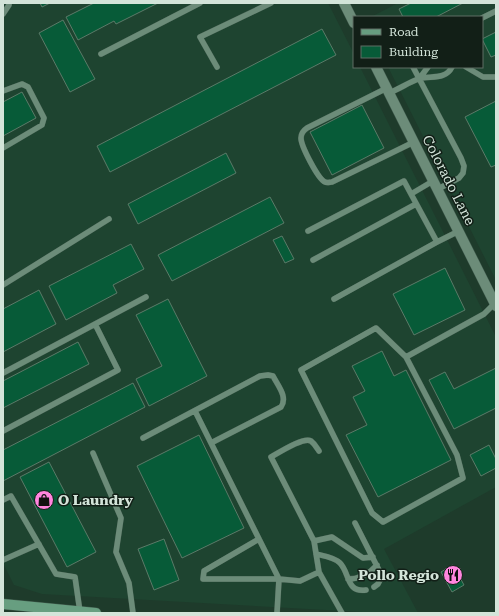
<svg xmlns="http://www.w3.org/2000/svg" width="499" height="616" font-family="'Roboto Serif',serif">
  <rect width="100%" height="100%" fill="#1e3b2b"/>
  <path fill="#1e4430" d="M3 3H328L354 54V67H360L496 337V487L384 549 418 613H380L42 594 14 585 3 563Z
    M398 3H496V280L388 67H482V17H371Z"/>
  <path fill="#075b38" stroke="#5b7a68" d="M40 3H50L42 7Z
    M94 3H158L116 24 114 21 78 40 66 17Z
    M411 3H463L436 17H403L399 9Z
    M63 20 95 79 70 92 39 33Z
    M322 29 336 55 110 172 97 146Z
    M496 32V55L491 57 482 39Z
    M22 92 36 118 3 136V102Z
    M496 101V165L491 167 465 117Z
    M362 105 384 148 332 175 310 132Z
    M226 153 236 173 138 224 128 204Z
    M270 197 284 223 172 281 158 255Z
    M282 236 294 259 285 263 273 240Z
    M131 244 144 269 113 285 117 293 66 320 49 286Z
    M445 268 465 310 414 335 393 294Z
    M39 290 56 324 3 352V309Z
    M168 299 207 376 149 406 136 379 162 366 136 315Z
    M78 342 89 364 3 408V381Z
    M382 351 394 376 406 370 451 460 378 497 346 435 367 425 353 397 365 391 352 366Z
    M496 368V408L454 429 429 380 445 372 454 389Z
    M133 383 145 407 3 481V450Z
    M199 435 244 528 182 558 137 466Z
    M489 445 496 459V468L481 476 470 455Z
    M49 462 96 552 67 567 20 477Z
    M164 539 179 580 154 590 138 549Z
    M453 565 464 585 452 592 441 572Z"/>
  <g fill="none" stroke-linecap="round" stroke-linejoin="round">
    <defs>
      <path id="service" d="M3 14 9 5V3
        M482 18 496 11
        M101 54 200 3
        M217 67 200 37 271 3
        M413 67 461 158 464 166 463 173 459 178 438 189
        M466 67 483 77H496
        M419 79 428 67
        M387 88 307 128C304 130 301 134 301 138 301 146 318 179 325 182 327 183 330 182 332 182L414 142
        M3 91 22 84 28 87 44 118 42 125 3 148
        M389 93C399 89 408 83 418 79 429 75 445 81 452 67
        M433 181 411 194 437 242 459 231
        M308 231 404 181 411 194
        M313 260 416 204
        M3 285 109 219
        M334 299 437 242
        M406 357 376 328 301 370 372 513 383 522 463 478 457 455 406 357 484 314 495 303
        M3 373 146 297
        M195 411 279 579 277 613
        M3 431 118 370 95 324
        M143 438 260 376 268 375 273 376C278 386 288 397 281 407L211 443
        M319 451C317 448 315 444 311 441 303 437 280 452 271 457L314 541 319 572 342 613
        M93 453 121 518 116 552 129 583 133 613
        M3 500 11 496 56 574 75 577 80 612
        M355 523 382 576 378 584 374 587
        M259 539 204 571 203 579H279L300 581 319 572
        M314 541 332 537 363 558 373 557
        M316 554C324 556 334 557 340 563 350 573 346 593 366 590
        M3 560 39 544
        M348 579C360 579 369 574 377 565"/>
      <path id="tertiary" d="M344 3 354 23
        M376 67 496 306"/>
      <path id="primary" d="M3 604 96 613"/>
    </defs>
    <use href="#service" stroke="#3e584a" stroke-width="6"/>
    <use href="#tertiary" stroke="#3e584a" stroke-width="11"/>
    <use href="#primary" stroke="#3e584a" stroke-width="11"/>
    <use href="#service" stroke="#6c8c79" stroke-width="5.5"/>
    <use href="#tertiary" stroke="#6c8c79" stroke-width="10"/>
    <use href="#primary" stroke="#679e80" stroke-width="10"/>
  </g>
  <defs>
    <symbol id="shop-disc" viewBox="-11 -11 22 22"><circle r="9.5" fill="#ff85de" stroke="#121f17"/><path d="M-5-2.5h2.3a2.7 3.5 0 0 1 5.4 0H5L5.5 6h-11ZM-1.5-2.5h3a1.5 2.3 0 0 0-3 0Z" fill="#111"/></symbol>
    <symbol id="restaurant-disc" viewBox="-11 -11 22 22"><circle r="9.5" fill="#ff85de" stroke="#121f17"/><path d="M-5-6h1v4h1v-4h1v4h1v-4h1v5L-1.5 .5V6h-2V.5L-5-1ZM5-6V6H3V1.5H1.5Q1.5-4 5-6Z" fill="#111"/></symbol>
  </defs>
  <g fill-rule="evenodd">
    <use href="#shop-disc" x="33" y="489" width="22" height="22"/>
    <use href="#restaurant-disc" x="442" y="564" width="22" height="22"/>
  </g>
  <g text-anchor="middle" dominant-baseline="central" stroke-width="3" stroke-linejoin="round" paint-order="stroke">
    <g font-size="14" fill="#d3e4d9" stroke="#121f17">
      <text transform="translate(449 180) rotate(63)">Colorado Lane</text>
    </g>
    <g font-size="14" font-weight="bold" fill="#d3e4d9" stroke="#121f17" text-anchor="start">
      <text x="58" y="500">O Laundry</text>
      <text x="439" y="575" text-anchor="end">Pollo Regio</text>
    </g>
  </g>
  <rect width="499" height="616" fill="none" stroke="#d3e4d9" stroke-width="8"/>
  <rect x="353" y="16" width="130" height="52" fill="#121f17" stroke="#5f6e65"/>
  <rect x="361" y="29" width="20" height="6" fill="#679e80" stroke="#5f6e65"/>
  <text x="389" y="36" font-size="12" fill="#d3e4d9">Road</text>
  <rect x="361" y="46" width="20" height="12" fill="#075b38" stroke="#5f6e65"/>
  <text x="389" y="56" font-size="12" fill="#d3e4d9">Building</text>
</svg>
